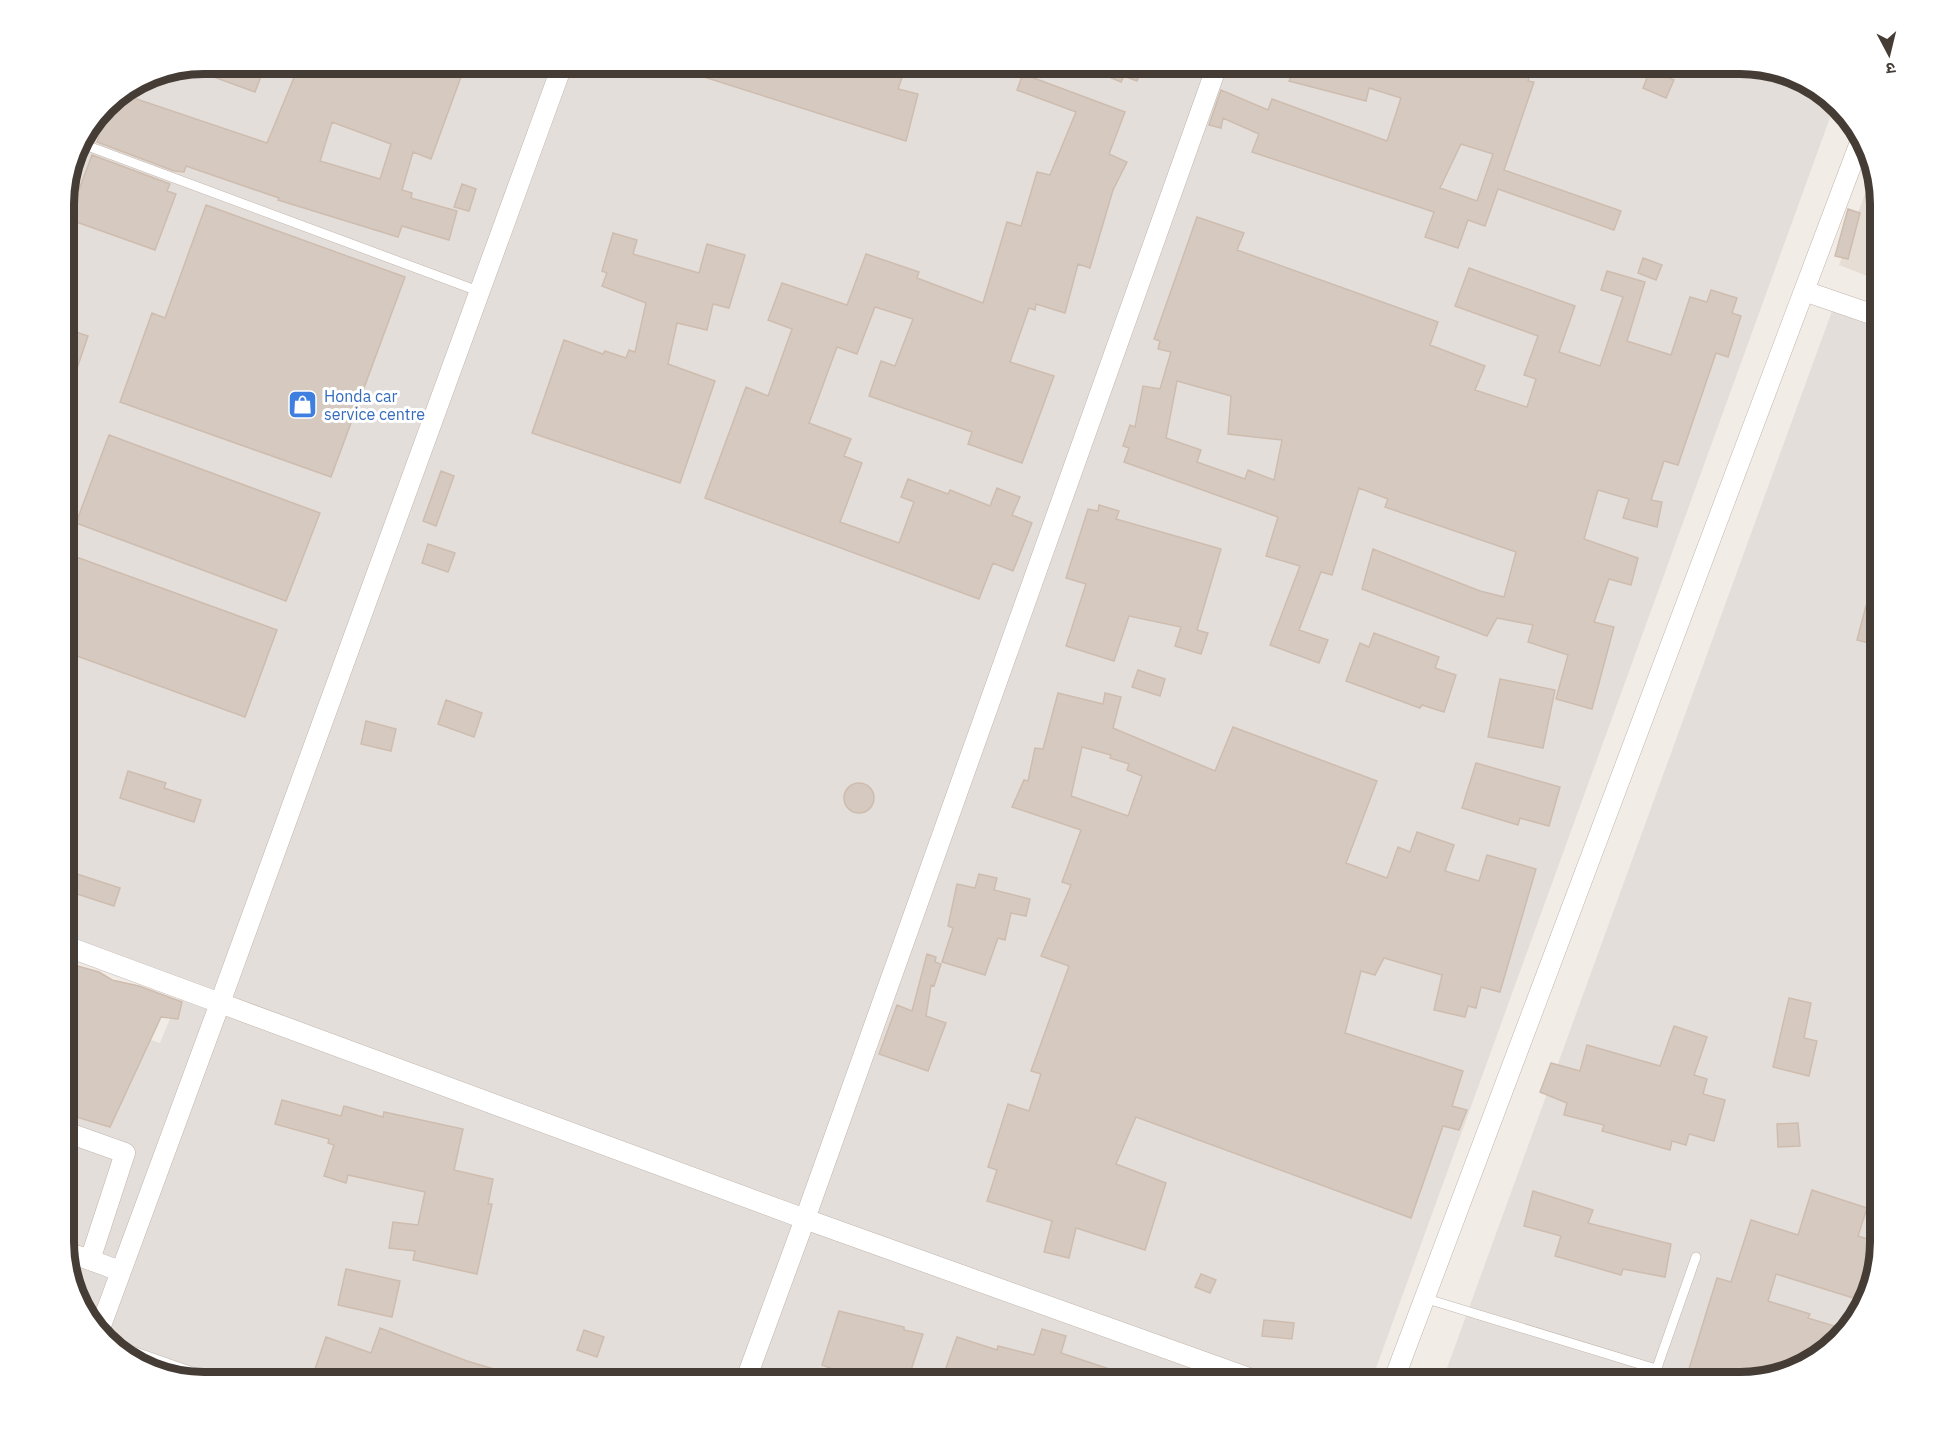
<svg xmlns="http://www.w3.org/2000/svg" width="1943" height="1445" font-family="'IBM Plex Sans','Noto Sans Devanagari',sans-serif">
  <rect width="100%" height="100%" fill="#f2ece6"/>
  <path fill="#e6ddd4" d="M1873 172 1880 203V281L1839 265Z"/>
  <path fill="#e4dedb" d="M203 63H1740L1825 92 1835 104 1371 1382H203L118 1353 82 1312 63 1251V1009L160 1043 178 999 63 957V194L77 142 111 98 150 74Z
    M1832 311 1880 329V1242L1851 1327 1802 1367 1740 1382H1442Z"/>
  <path fill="#d6c9bf" stroke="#cebdaf" stroke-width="1.5" fill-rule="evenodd" d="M203 63H266L255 92 186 67Z
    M300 63H466L431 159 413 152 402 190 412 193 411 198 457 211 449 240 402 226 398 237 278 200 279 198 186 166 184 172 174 171 97 142 99 136 85 131 111 98 119 93 267 143ZM332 122 391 144 380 179 320 161Z
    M669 63H907L898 89 918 94 906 141 669 66Z
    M1076 63H1144L1137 81 1124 76 1121 82Z
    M1299 63H1534L1528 81 1534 82 1504 170 1621 211 1614 230 1498 189 1485 226 1468 220 1458 248 1425 237 1434 212 1252 152 1259 134 1223 118 1221 128 1209 125 1221 90 1268 110 1272 99 1387 141 1401 98 1369 88 1366 101 1289 81ZM1461 144 1493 154 1477 201 1440 188Z
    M1650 70 1674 80 1666 98 1643 88Z
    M1023 74 1125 112 1109 154 1127 162 1113 190 1090 268 1078 264 1065 313 1036 304 1035 310 1029 308 1010 362 1054 376 1022 463 968 444 972 432 869 396 881 361 895 366 913 319 875 307 857 354 837 347 809 423 851 439 844 456 862 463 840 522 899 543 914 502 901 497 908 479 948 494 950 490 990 506 997 488 1020 497 1012 515 1032 523 1013 571 993 563 979 599 705 498 746 387 768 396 792 329 768 320 782 283 847 305 866 254 919 272 917 278 983 303 1007 222 1021 226 1037 172 1050 175 1076 112 1017 90Z
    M92 155 170 184 167 191 176 194 155 250 68 219Z
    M462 184 476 189 469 211 454 207Z
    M206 205 405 277 331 477 120 402 152 313 165 318Z
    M1848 209 1860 213 1848 259 1835 256Z
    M1197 217 1244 233 1237 250 1438 322 1430 345 1485 366 1475 390 1527 407 1536 379 1524 375 1538 336 1455 306 1469 268 1575 306 1559 352 1600 366 1623 297 1601 290 1607 271 1645 282 1627 341 1671 355 1690 297 1707 302 1711 290 1737 298 1732 313 1741 316 1728 357 1716 353 1678 465 1664 461 1651 500 1662 502 1657 527 1623 518 1629 499 1598 490 1584 539 1638 558 1631 585 1609 579 1594 622 1614 627 1592 709 1556 699 1568 655 1528 642 1533 625 1497 618 1487 636 1362 589 1373 549 1480 591 1504 597 1516 552 1385 507 1388 499 1359 488 1332 575 1321 572 1299 630 1328 640 1319 663 1270 645 1300 566 1266 556 1278 517 1124 462 1129 448 1123 446 1130 425 1135 427 1143 386 1160 389 1171 352 1158 349 1160 341 1154 339ZM1177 381 1231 396 1228 434 1282 440 1274 480 1248 470 1245 479 1197 462 1201 450 1166 438Z
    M613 233 637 240 633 254 699 273 707 244 745 255 729 308 713 304 707 330 677 323 668 364 715 381 680 483 532 433 564 340 603 354 605 351 626 358 629 350 635 352 646 303 602 286 607 273 602 271Z
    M1643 258 1662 265 1656 280 1638 273Z
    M63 328 88 336 66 401H63Z
    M109 435 320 513 286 601 76 523Z
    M441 471 454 476 436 526 423 521Z
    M1099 505 1119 511 1116 519 1221 549 1197 630 1208 633 1201 654 1175 646 1181 627 1129 616 1114 661 1066 646 1086 584 1066 578 1088 509 1098 511Z
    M428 544 455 553 448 572 422 563Z
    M68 554 277 630 245 717 63 651V565Z
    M1866 606 1880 610V646L1857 640Z
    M1374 633 1439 657 1435 668 1456 675 1444 712 1422 705 1420 708 1346 681 1360 643 1369 647Z
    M1138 670 1165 679 1160 696 1132 687Z
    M1500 679 1555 690 1543 748 1488 737Z
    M1058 693 1103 704 1105 693 1121 697 1113 728 1215 771 1233 727 1377 781 1346 863 1387 878 1398 847 1410 852 1417 832 1454 845 1445 871 1479 881 1487 855 1536 869 1500 992 1481 987 1476 1008 1468 1006 1465 1017 1434 1010 1442 975 1384 958 1375 975 1361 971 1345 1033 1463 1071 1452 1106 1467 1110 1459 1130 1443 1126 1411 1218 1136 1117 1116 1164 1166 1183 1145 1250 1076 1228 1069 1258 1044 1252 1052 1221 987 1201 997 1170 988 1167 1008 1104 1029 1111 1041 1074 1031 1071 1069 966 1041 956 1071 885 1062 882 1081 830 1012 807 1024 780 1028 781 1035 748 1043 749ZM1082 747 1111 755 1110 758 1129 764 1127 770 1142 776 1128 816 1071 796Z
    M446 700 482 713 474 737 438 724Z
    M366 721 396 729 391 751 361 744Z
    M1476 763 1560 787 1549 826 1520 818 1518 825 1462 808Z
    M128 771 166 783 164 788 201 800 194 822 120 798Z
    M844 798a15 15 0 1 1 30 0a15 15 0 1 1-30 0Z
    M77 874 120 888 114 906 71 892Z
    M979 874 997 878 994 890 1030 899 1026 916 1011 913 1005 940 998 938 985 975 942 962 953 928 948 926 957 884 975 888Z
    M927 954 936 957 935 962 941 964 934 986 931 985 926 1016 946 1023 928 1071 879 1054 897 1005 912 1011Z
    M63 962 99 972 112 980 139 986 182 1002 178 1019 161 1017 110 1127 63 1113Z
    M1789 998 1811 1003 1804 1038 1817 1041 1809 1076 1773 1067Z
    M1674 1026 1707 1037 1694 1075 1707 1079 1703 1094 1725 1100 1714 1141 1689 1134 1686 1145 1672 1141 1670 1150 1602 1131 1604 1125 1564 1115 1567 1103 1540 1092 1551 1063 1580 1071 1587 1045 1660 1066Z
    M282 1100 341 1116 344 1106 383 1117 384 1112 463 1129 454 1170 493 1179 488 1204H492L477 1274 413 1260 415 1251 389 1248 393 1222 418 1225 425 1192 348 1175 346 1183 324 1176 334 1145 328 1143 329 1139 275 1124Z
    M1798 1123 1800 1146 1778 1147 1777 1124Z
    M1812 1190 1867 1208 1858 1236 1880 1243 1860 1300 1776 1274 1768 1301 1810 1314 1808 1318 1847 1330 1802 1367 1740 1382H1685L1717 1278 1731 1282 1751 1220 1798 1235Z
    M1533 1191 1593 1210 1588 1223 1671 1244 1665 1277 1623 1269 1621 1275 1555 1256 1561 1236 1524 1226Z
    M346 1269 400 1281 392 1317 338 1305Z
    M1201 1274 1216 1280 1210 1293 1195 1287Z
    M839 1311 904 1327V1330L923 1334 907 1382H851L852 1376 822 1365Z
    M1264 1320 1294 1323 1292 1339 1262 1336Z
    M380 1328 467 1361 524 1378 523 1382H333L313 1375 326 1337 371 1353Z
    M1042 1329 1066 1336 1061 1353 1140 1379V1382H941L957 1337 997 1350 998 1346 1034 1355Z
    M584 1330 604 1337 597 1357 577 1350Z"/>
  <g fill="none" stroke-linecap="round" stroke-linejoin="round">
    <defs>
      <path id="lane" d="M77 142 478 291
        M1424 1298 1656 1369
        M110 1343 221 1382
        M1652 1382 1696 1257"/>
      <path id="street" d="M1218 63 805 1219 1260 1382
        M1804 291 1880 317
        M63 945 220 1003 563 63
        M63 1131 125 1153 90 1260 120 1271
        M63 1251 90 1260
        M99 1331 220 1003 805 1219 745 1382
        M1393 1382 1862 137"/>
    </defs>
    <use href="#lane" stroke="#c0b5ac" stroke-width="10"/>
    <use href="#street" stroke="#c0b5ac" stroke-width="21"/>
    <use href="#lane" stroke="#fff" stroke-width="9"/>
    <use href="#street" stroke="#fff" stroke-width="20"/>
  </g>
  <defs>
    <symbol id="shop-square" viewBox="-11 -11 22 22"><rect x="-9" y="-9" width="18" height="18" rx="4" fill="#3f7fe0" stroke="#fff"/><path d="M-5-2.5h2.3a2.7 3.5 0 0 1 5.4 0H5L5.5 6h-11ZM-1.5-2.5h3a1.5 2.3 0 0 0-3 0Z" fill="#fff"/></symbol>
  </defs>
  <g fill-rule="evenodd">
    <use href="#shop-square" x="286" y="388" width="33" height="33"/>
  </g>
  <g text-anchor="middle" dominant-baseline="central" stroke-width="6" stroke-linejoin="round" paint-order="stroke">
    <g font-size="16" fill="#366cbe" stroke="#fff" text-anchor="start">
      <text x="324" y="396">Honda car<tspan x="324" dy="18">service centre</tspan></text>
    </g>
  </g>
  <path d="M0 0H1943V1445H0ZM204 74H1740A130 130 0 0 1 1870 204V1242A130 130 0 0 1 1740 1372H204A130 130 0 0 1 74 1242V204A130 130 0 0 1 204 74Z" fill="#fff" fill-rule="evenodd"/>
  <path fill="none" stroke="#453c35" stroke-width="8" d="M204 74H1740A130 130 0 0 1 1870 204V1242A130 130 0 0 1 1740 1372H204A130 130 0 0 1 74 1242V204A130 130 0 0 1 204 74Z"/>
  <g transform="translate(1889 54) rotate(173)" stroke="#ffffff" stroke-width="4.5" paint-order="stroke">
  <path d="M0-4.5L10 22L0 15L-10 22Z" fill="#453c35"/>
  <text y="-9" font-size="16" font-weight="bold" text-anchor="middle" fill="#453c35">उ</text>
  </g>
</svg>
